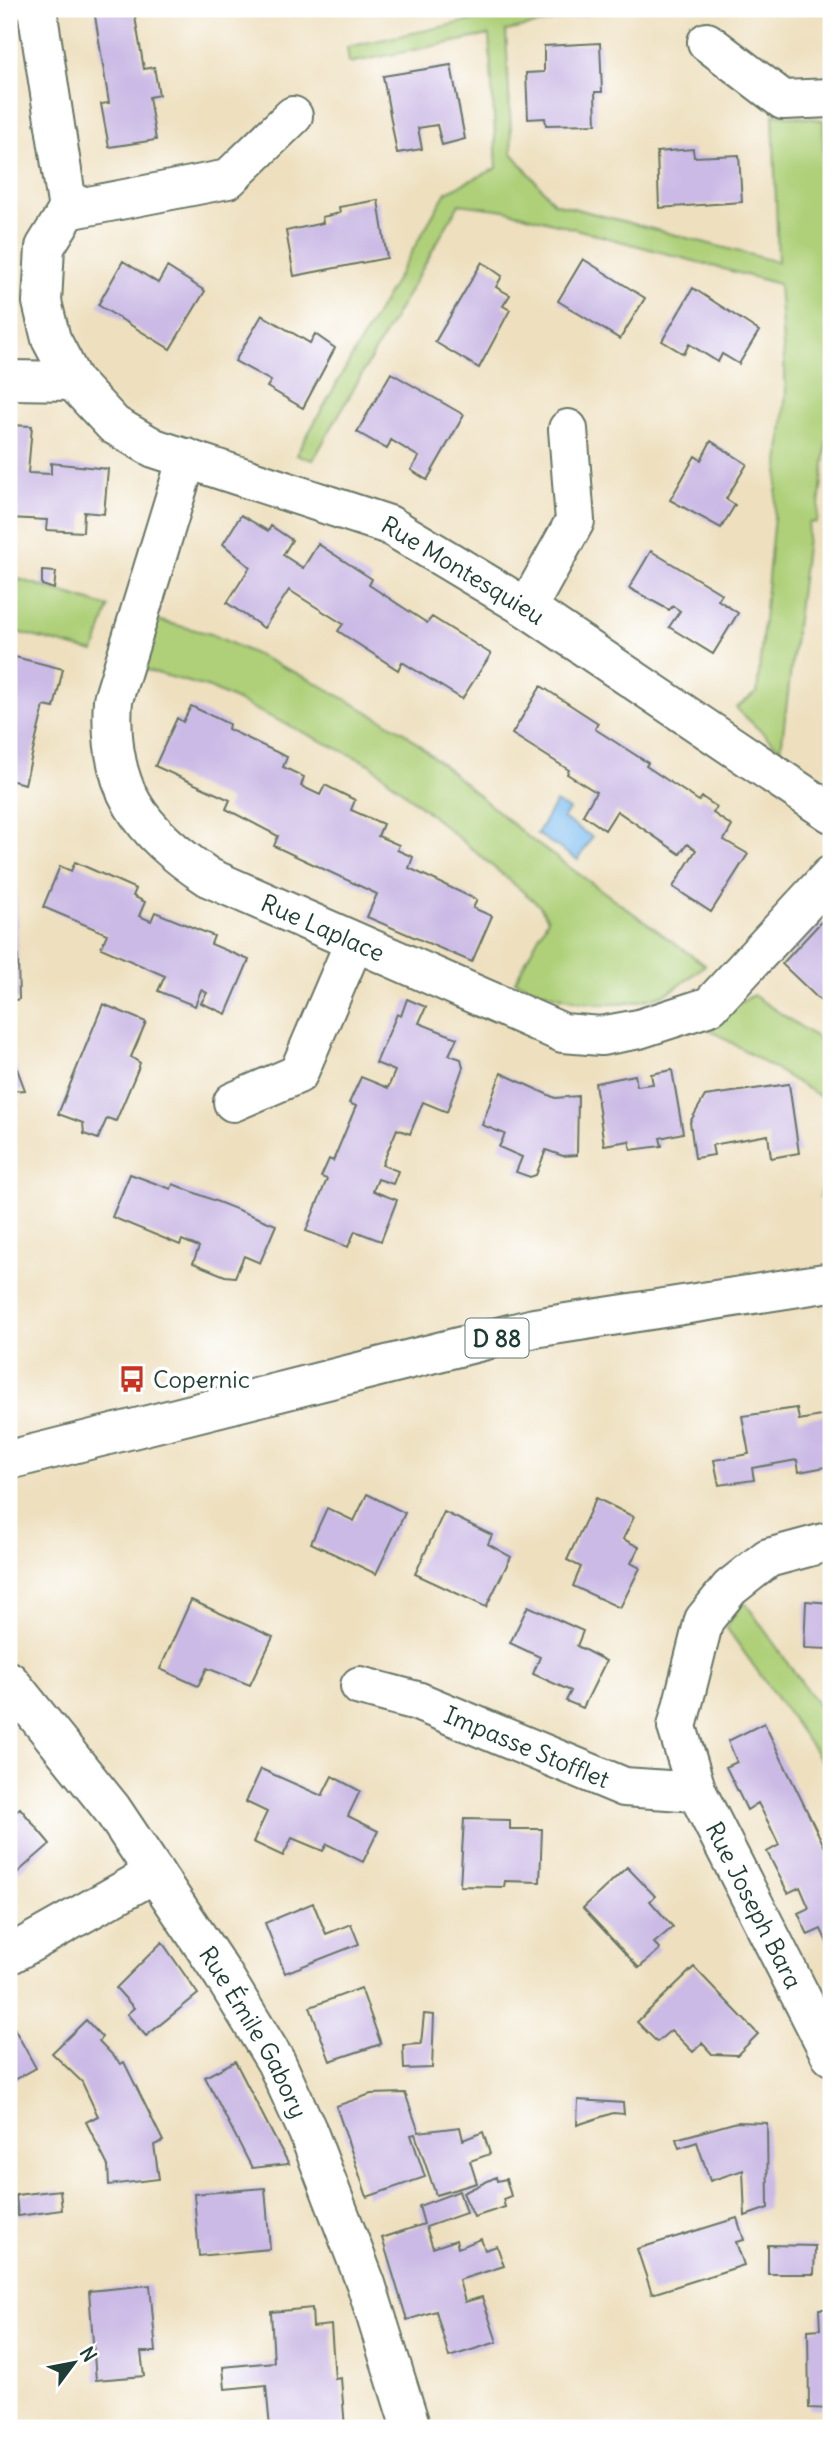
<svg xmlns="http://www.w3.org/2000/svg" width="840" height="2437" font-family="Delius,sans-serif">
  <rect width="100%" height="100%" fill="#fff"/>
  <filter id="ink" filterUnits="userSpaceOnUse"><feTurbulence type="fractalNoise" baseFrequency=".0143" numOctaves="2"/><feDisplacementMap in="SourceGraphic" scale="14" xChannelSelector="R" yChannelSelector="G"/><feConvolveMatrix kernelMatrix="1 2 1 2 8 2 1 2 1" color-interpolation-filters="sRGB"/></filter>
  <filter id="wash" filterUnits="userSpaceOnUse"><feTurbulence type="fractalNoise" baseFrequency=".00686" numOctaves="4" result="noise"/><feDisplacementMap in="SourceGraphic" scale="28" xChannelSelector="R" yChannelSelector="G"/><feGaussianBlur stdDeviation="1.57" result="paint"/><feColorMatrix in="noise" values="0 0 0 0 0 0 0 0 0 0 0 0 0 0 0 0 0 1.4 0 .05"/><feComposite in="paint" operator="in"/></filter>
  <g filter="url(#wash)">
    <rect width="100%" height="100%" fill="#eee0bf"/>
    <path fill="#afd079" stroke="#678656" stroke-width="2" d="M488 9H505L506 16 539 9H611L506 31 512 153 554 203 778 262 773 114 823 120 831 406 817 522 809 523 781 750 736 708 757 692 786 392 779 284 505 210 459 204 313 460 296 455 446 192 497 168 489 35 349 63 347 47 488 17Z
      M9 576 109 607 94 652 9 630Z
      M152 619 211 634 309 679 404 732 529 838 705 965C693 974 678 989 665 994 610 1014 566 1002 515 981L548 919 539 905 370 764 210 688 139 668Z
      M753 995 831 1047V1103L704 1026Z
      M831 1130V1195L820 1197Z
      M744 1601 831 1724V1774L726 1627Z"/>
    <path fill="#7bbcf0" stroke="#4d7c92" stroke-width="2" d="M556 802 569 810 563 818 592 837 578 860 537 834Z"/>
    <g id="blocks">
      <path fill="#cbbae5" d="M107 9 134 11 144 69 154 67 159 95 149 97 156 140 109 147 101 104 109 103 95 16 100 10Z
        M229 9H260V10L230 16Z
        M600 43 602 92H595L596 124 546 125 545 118 528 119 526 73 544 72V46Z
        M451 65 465 139 442 145 437 125 418 128 422 149 397 153 383 76Z
        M693 149 694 157 739 155 742 202 659 208 657 152Z
        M378 200 387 258 294 276 286 231 323 223 322 217 340 213 339 207Z
        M583 259 645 298 620 339 558 301Z
        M123 261 158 283 167 267 205 291 170 349 98 305Z
        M482 262 502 276 496 287 510 295 503 306 510 310 479 368 435 342Z
        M693 288 759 331 739 364 722 354 718 362 689 344 684 354 662 341Z
        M262 315 310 343 315 334 335 348 303 408 267 387 271 381 235 361Z
        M391 373 464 415 427 480 411 470 419 457 391 440 387 449 357 432Z
        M9 425 32 426 28 473 51 474V463L108 469 104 514 84 512 83 532 46 530 47 520 9 518Z
        M711 441 747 464 726 499 735 505 721 528 670 500 695 456 701 460Z
        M241 515 268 531 271 526 292 540 283 555 303 568 318 544 372 579 369 585 427 623 432 617 491 654 462 699 402 662 398 670 338 631 343 624 289 590 264 628 227 603 250 567 223 544Z
        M651 551 722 594 718 600 738 613 713 654 669 627 680 611 673 606 669 610 629 588Z
        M42 571 56 572 54 589 42 585Z
        M15 657 63 669 54 708 44 706 25 784 9 780V684Z
        M541 686 598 723 595 729 648 763 646 766 699 801 702 797 717 807 713 813 732 826 724 840 748 854 711 912 673 887 696 850 687 844 680 854 617 811 605 830 583 815 596 792 567 774 569 770 512 734Z
        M191 706 229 724 228 729 287 757 283 767 304 777 301 786 320 795 325 785 355 800 351 810 383 824 378 836 399 845 397 850 413 857 409 868 477 900 473 908 492 916 472 962 367 917 377 894 274 846 278 836 226 809 230 800 155 766 177 718 183 722Z
        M75 862 136 889 133 896 145 902 139 916 151 921 155 912 214 936 211 944 249 960 226 1014 201 1003 207 993 201 990 195 1006 158 991 165 976 101 948 107 934 43 907 60 866 71 871Z
        M9 882 16 883 19 999 9 1002Z
        M821 922 831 932V1011L782 964Z
        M407 999 426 1007 419 1023 457 1038 449 1055 461 1059 463 1067 447 1112 423 1102 410 1134 397 1129 382 1165 398 1171 393 1184 378 1179 373 1191 397 1200 381 1241 355 1231 348 1247 306 1231 327 1179 321 1177 329 1159 333 1161 356 1106 349 1103 361 1077 388 1088 395 1071 376 1063 397 1014 401 1016Z
        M103 1004 146 1022 131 1057 140 1063 138 1069 116 1121 107 1118 98 1139 84 1134 83 1123 58 1114Z
        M9 1058H13L25 1090 9 1091Z
        M672 1070 683 1133 660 1138 662 1146 631 1150 629 1141 604 1145 595 1083 635 1075 637 1086 653 1084 651 1074Z
        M501 1073 555 1098 578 1096 577 1155 563 1156 546 1150 536 1175 530 1177 516 1172 522 1157 499 1147 505 1134 482 1125Z
        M789 1084 799 1153 771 1158 768 1135 712 1145 714 1155 695 1158 690 1122 705 1096Z
        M130 1174 171 1189 173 1184 276 1225 260 1263 244 1256 235 1277 225 1276 193 1263 199 1247 182 1240 180 1245 112 1217Z
        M797 1408 799 1420 831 1414V1466L799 1472 797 1460 752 1468 754 1480 719 1485 714 1460 749 1454 742 1416Z
        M367 1494 405 1513 376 1574 311 1543 327 1508 354 1521Z
        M596 1498 634 1517 623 1539 639 1547 631 1563 640 1568 620 1608 573 1586 581 1567 567 1560Z
        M444 1512 492 1535 488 1544 511 1557 486 1607 415 1574Z
        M191 1600 273 1637 250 1685 207 1668 198 1686 160 1669Z
        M806 1601 831 1603V1649L804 1648Z
        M528 1606 583 1631 577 1646 606 1661 583 1708 566 1701 571 1691 533 1674 540 1657 510 1643Z
        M764 1723 831 1860V1951L821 1929 808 1935 798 1913 809 1908 800 1887 788 1893 767 1852 779 1845 769 1824 758 1803 747 1810 726 1767 737 1762 728 1741Z
        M261 1769 322 1796 332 1776 360 1791 348 1816 378 1831 363 1862 327 1844 323 1851 292 1838 283 1856 253 1842 267 1812 246 1802Z
        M20 1808 50 1844 9 1880V1818Z
        M464 1819 510 1820V1829H542L540 1882 505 1881 504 1887 460 1886Z
        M627 1867 655 1896 650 1901 673 1927 654 1943 660 1949 639 1968 583 1908Z
        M313 1903 326 1934 351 1924 359 1944 285 1973 265 1923Z
        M162 1942 198 1994 146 2036 127 2014 134 2008 116 1988Z
        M694 1967 758 2034 737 2055 712 2054 702 2043 693 2052 671 2030 657 2042 637 2022Z
        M361 1988 381 2044 330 2061 310 2007Z
        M424 2014 434 2015 432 2068 404 2069 403 2045 421 2044Z
        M9 2019 36 2068 9 2083Z
        M86 2020 102 2037 99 2041 121 2064 124 2062 163 2141 154 2145 159 2179 109 2185 108 2166 86 2122 98 2116 82 2082 52 2053Z
        M235 2061 274 2137 289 2164 252 2168 205 2077Z
        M405 2093 419 2132 460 2127 463 2140 483 2132 490 2154 470 2161 477 2183 436 2195 415 2134 411 2135 425 2177 367 2197 336 2106 371 2094Z
        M578 2100 623 2103 624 2114 613 2113 577 2125Z
        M737 2122 767 2123 768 2208 745 2216 743 2170 710 2181 697 2142 679 2148 676 2139Z
        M496 2177 497 2181 506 2179 511 2196 503 2199 505 2207 474 2217 463 2193Z
        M265 2188 270 2249 199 2256 194 2194Z
        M60 2190 62 2210 18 2216 16 2195Z
        M459 2191 466 2213 426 2227 433 2248 456 2240 458 2248 481 2239 485 2250 497 2246 504 2266 459 2280 465 2302 482 2297 497 2342 449 2357 436 2311 407 2320 382 2238 424 2224 419 2206Z
        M737 2218 744 2240 736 2242 744 2265 652 2294 637 2249Z
        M768 2245 815 2246 814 2274H768Z
        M150 2285 156 2352H141L144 2376 96 2380 89 2291Z
        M312 2308 313 2327 331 2325 335 2379 341 2378 345 2428H270L266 2385 225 2389 223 2367 274 2362 271 2312Z
        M819 2309H831V2409L809 2408 808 2330 820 2329Z"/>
    </g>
  </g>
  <g filter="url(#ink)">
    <use href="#blocks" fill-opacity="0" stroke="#677665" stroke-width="2"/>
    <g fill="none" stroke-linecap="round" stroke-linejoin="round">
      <defs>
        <g id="minor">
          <path id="s1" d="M37 9 68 210 45 247 42 302 51 339 73 381 114 425 154 448 389 525 527 608 831 813"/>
          <path d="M707 42 783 100 831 98"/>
          <path d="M68 210 228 179 293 116"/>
          <path d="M9 380 73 381"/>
          <path id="s2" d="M187 458 113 700C107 788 139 831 210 878L563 1033 601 1036 639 1029 710 1006 831 875"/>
          <path d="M527 608 575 521 568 429"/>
          <path d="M233 1102 298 1074 354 943"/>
          <path id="s3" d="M831 1541 768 1558 730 1588 704 1620 677 1727 697 1792 831 2056"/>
          <path id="s4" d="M9 1681 112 1809 223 1975 276 2062 308 2132 366 2284 411 2428"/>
          <path id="s5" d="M360 1686 417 1701 624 1787 697 1792"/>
          <path d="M9 1955 155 1873"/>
        </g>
        <path id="major" d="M9 1460 534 1328 831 1282"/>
      </defs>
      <use href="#minor" stroke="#677665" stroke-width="42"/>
      <use href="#major" stroke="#677665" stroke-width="42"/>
      <use href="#minor" stroke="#fff" stroke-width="38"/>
      <use href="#major" stroke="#fff" stroke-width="38"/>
    </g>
  </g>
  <defs>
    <symbol id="bus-bare" viewBox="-9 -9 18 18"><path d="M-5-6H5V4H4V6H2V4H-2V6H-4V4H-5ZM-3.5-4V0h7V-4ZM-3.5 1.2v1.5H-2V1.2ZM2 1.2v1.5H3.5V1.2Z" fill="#c8321e" stroke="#fff" stroke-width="2.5" paint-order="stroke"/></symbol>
  </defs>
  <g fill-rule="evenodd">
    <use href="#bus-bare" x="113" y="1360" width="38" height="38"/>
  </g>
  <g text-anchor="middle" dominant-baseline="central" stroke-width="7" stroke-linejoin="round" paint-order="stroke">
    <rect fill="#fff" stroke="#627771" stroke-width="2" x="465.5" y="1318.5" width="63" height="39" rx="5"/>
    <g font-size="23" font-weight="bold" fill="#1f3d34">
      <text x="497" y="1338">D 88</text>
    </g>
    <g font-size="24" fill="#1f3d34" stroke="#fff">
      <text stroke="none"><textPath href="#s1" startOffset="828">Rue Montesquieu</textPath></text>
      <text stroke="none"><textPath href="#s2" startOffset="592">Rue Laplace</textPath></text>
      <text stroke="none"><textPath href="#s5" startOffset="178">Impasse Stofflet</textPath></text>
      <text stroke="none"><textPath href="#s3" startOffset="460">Rue Joseph Bara</textPath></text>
      <text stroke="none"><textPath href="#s4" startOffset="429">Rue Émile Gabory</textPath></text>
    </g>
    <g font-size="24" fill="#1f3d34" stroke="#fff" text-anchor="start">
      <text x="153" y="1379">Copernic</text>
    </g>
  </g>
  <rect width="840" height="2437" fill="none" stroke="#fff" stroke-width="35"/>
  <g transform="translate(74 2363) rotate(58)" stroke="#ffffff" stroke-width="5" paint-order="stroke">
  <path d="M0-5L12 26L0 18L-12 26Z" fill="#1f3d34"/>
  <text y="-10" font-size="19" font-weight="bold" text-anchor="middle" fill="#1f3d34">N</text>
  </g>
</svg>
